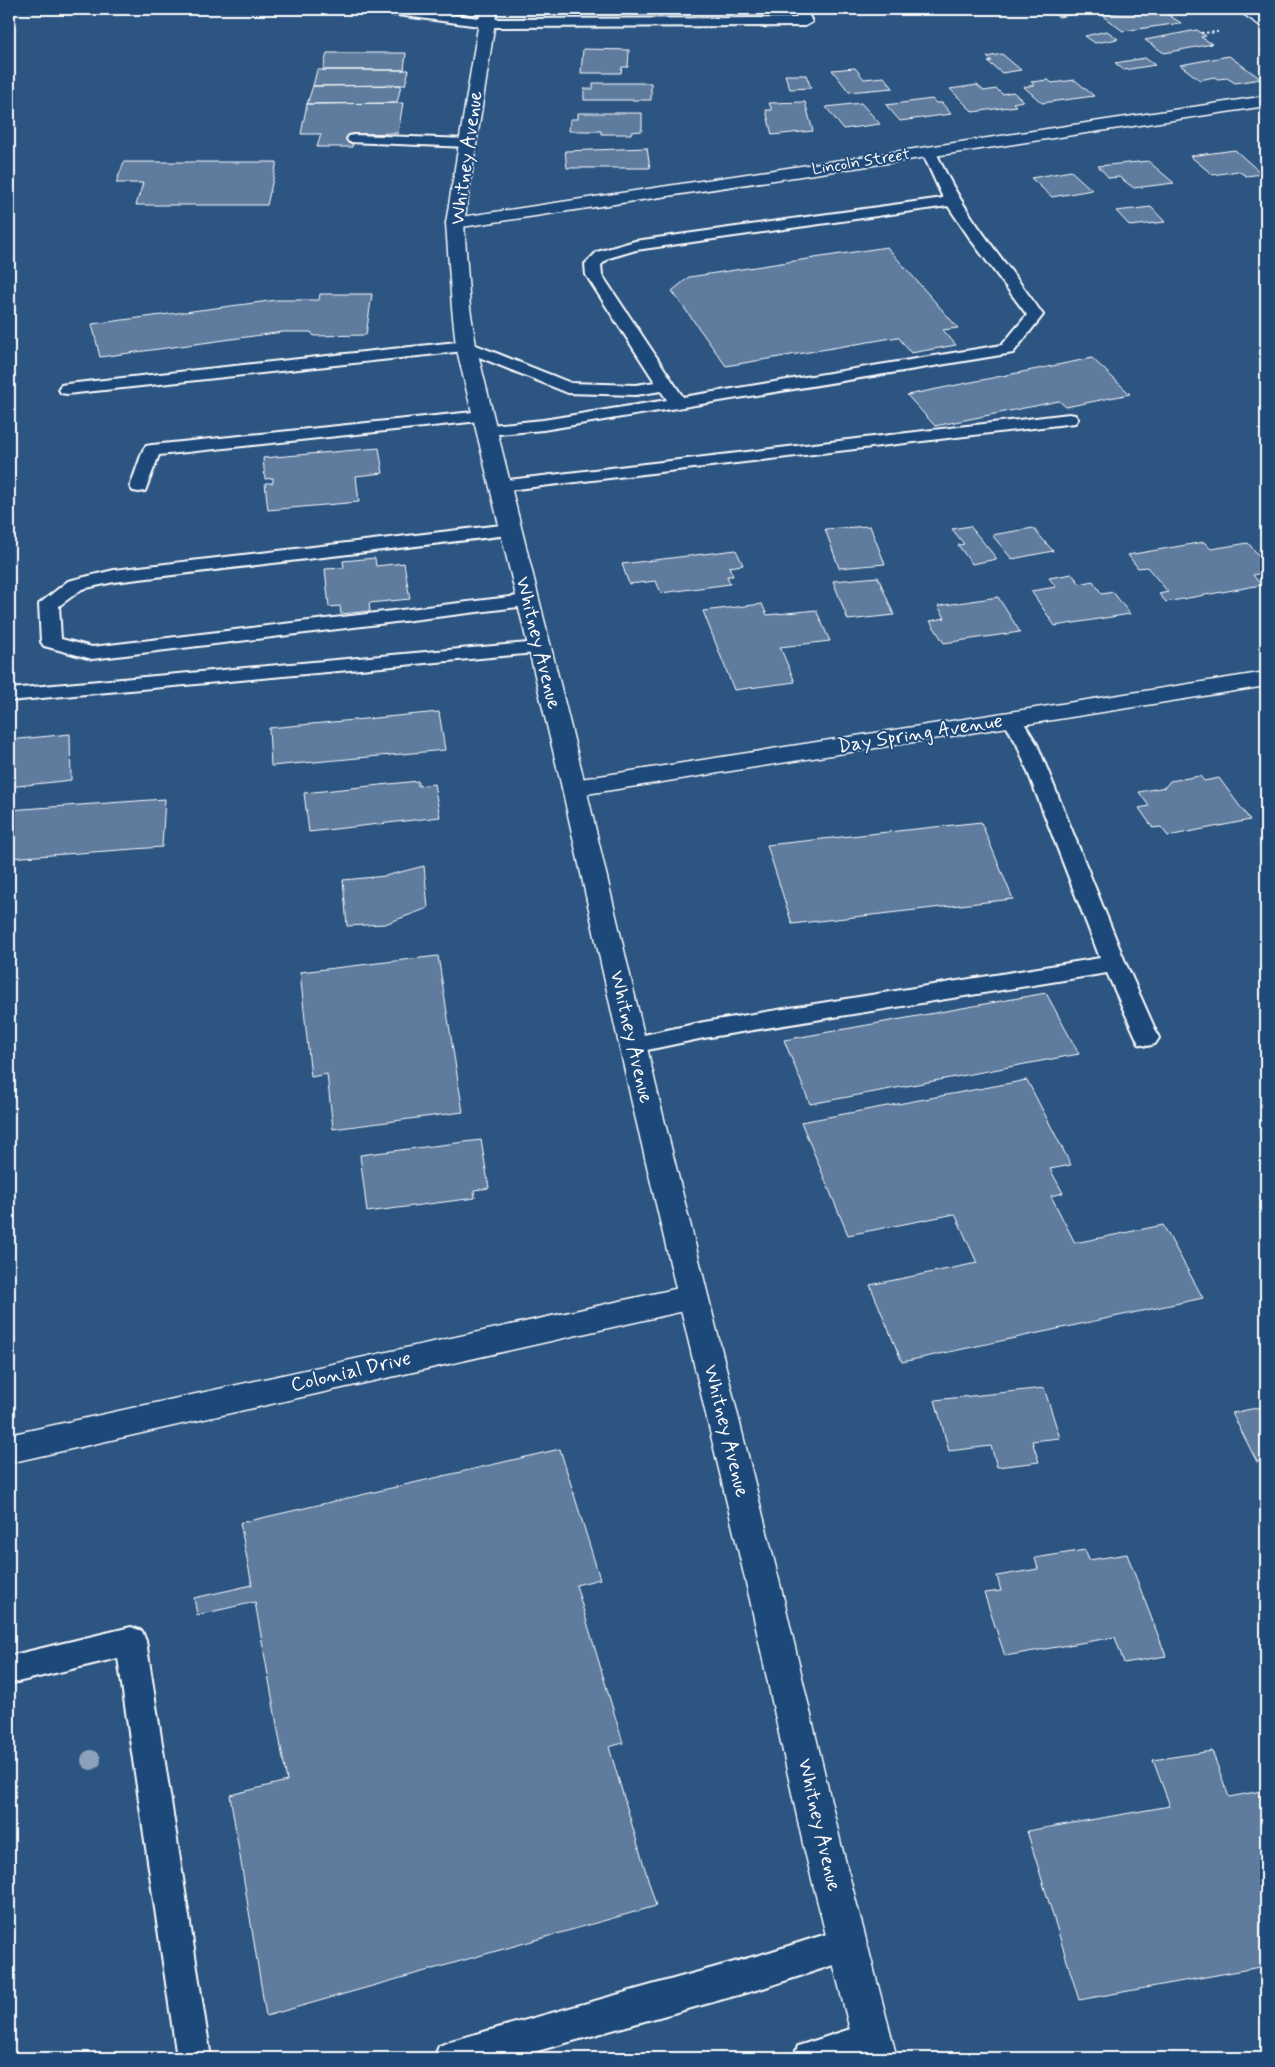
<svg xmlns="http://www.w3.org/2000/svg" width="1275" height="2067" font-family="Mynerve,sans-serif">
  <rect width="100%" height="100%" fill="#2c5582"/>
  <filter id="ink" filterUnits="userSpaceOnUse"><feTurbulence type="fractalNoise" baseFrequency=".02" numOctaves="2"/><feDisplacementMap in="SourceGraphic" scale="10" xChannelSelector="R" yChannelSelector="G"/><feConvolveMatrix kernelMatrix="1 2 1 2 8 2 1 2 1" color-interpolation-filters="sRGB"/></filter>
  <g filter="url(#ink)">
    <path fill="#5e7c9f" stroke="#fff" d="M1078 9 1084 12 1059 17 1047 10Z
      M1137 9H1159L1181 23 1123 31 1101 15Z
      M1197 30 1206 36 1201 37 1212 44 1164 53 1145 40Z
      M1107 31 1118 39 1095 43 1085 36Z
      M583 49 629 50 628 67H622L621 73H581Z
      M327 53H406L404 70H323Z
      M1002 54 1021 70 1002 73 988 62 992 61 987 57Z
      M1229 56 1261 79 1235 83 1227 78 1218 79 1214 77 1200 80 1180 65Z
      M1145 58 1155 65 1124 70 1115 63Z
      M855 68 864 79 884 77 893 88 849 92 832 70Z
      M317 70H409L405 85 313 86Z
      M785 75H806L811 88 790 89Z
      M1048 80 1052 83 1075 80 1094 96 1042 103 1024 87 1035 85 1031 82Z
      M593 83H651V100H584V89H593Z
      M401 85 397 103 307 104 313 86Z
      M977 85 984 91 997 89 1002 94 1013 92 1023 101 1013 103 1016 106 973 112 950 89Z
      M932 99 936 103H942L951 114 900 121 886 105Z
      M805 102 813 131 772 135 766 110H772L769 103Z
      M403 103 398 133 355 134 352 147H317L321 134H301L307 104Z
      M861 103 880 124 843 129 826 107Z
      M578 113H642V131L631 132V134H601V131H569L570 119H578Z
      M647 148 650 168H567L565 151Z
      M1235 150 1262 174 1246 176 1238 171 1213 175 1190 156Z
      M1148 161 1174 183 1134 188 1119 177 1109 178 1098 166Z
      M124 162H277L267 205H136L143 183H116Z
      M1071 171 1092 190 1052 197 1031 178Z
      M1151 207 1165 222 1130 226 1116 211Z
      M887 247 958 328 943 330 956 345 911 353 898 337 726 366 672 291 689 277Z
      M320 294H372L366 335 314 336 311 332H283L100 357 92 324 277 300H319Z
      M1092 358 1130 394 1066 407 1059 401 935 426 907 395Z
      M379 448 383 473 356 476 359 502 268 510 265 483H273V478L265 479 263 458Z
      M870 526 885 564 839 568 825 529Z
      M970 526 997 559 972 564 958 545 964 544 952 529Z
      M1033 528 1053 551 1012 559 992 535Z
      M1204 542 1211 549 1248 543 1266 564V572L1253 575 1261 585 1166 602 1159 594 1168 592 1147 567 1138 568 1128 555Z
      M736 550 743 565 729 567 733 576H727L730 584 661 593 656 581 629 584 622 564Z
      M375 558 376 566 404 563 410 599 369 603 370 611 341 614 340 606 329 607 325 569 344 568 343 561Z
      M1072 574 1080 584 1093 581 1102 594 1113 592 1130 614 1055 626 1031 591 1056 587 1049 578Z
      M878 577 894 615 848 620 833 581Z
      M998 597 1020 632 944 643 930 621 945 618 938 606Z
      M762 604 767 615 816 610 830 641 780 647 795 682 734 690 703 611Z
      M439 712 445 750 271 766 269 728Z
      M70 734 71 780 9 787V740Z
      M1200 776 1204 781 1219 778 1250 820 1168 836 1161 827 1153 828 1139 808 1149 806 1139 792 1165 787 1170 781Z
      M418 781V786L434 784 440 817 309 832 304 793Z
      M165 799 162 847 9 858V810Z
      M981 822 1013 899 792 924 767 845Z
      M424 866 428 908 385 924 347 926 343 880 385 876Z
      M438 956 463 1112 333 1129 327 1074 311 1077 300 972Z
      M1046 993 1079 1054 810 1104 784 1040Z
      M1027 1080 1071 1165 1050 1169 1063 1193 1051 1196 1075 1243 1163 1225 1203 1298 902 1362 870 1285 977 1263 955 1214 848 1235 801 1122Z
      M481 1140 489 1188 474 1190 475 1198 367 1212 360 1155Z
      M1044 1388 1060 1438 1032 1441 1039 1462 997 1467 991 1446 949 1451 935 1400Z
      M1266 1406V1460L1257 1462 1232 1413Z
      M560 1449 600 1579 576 1585 623 1743 609 1747 656 1906 266 2016 230 1795 287 1781 255 1602 197 1615 194 1598 252 1585 240 1523Z
      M1085 1550 1089 1560 1127 1554 1166 1656 1124 1663 1115 1637 1005 1656 984 1593 1001 1591 997 1576 1038 1569 1035 1558Z
      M1212 1751 1229 1797 1266 1790V1966L1079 2000 1027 1831 1170 1806 1153 1760Z"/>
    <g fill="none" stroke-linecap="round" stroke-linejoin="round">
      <defs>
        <path id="lane" d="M360 9H409L487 19 797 18 794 9H806L812 22 805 26 487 27 382 13 361 12Z
          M354 135 468 139 473 140 475 143 473 146 468 147 349 142 347 139 349 136Z
          M929 148 934 149 936 152C963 215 1005 260 1043 315L1013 353 543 430 487 435 481 434 478 430 481 426 543 420 667 400 661 391 636 395 568 393 464 351 67 394 61 393 59 389 61 385 67 384 466 341 571 383 636 385 655 382 586 275 585 264 597 252 635 241 943 198 922 152 924 149ZM948 206 971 240 1027 315 1002 345 683 397 602 275 601 265 609 258 636 250Z
          M483 411 489 412 492 416 489 420 159 455 145 491 139 492 133 491 130 487 143 450 146 446 152 445Z
          M1069 414 1075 415 1078 419 1075 423 500 491 494 490 491 486 494 482 500 481Z
          M510 524 517 526 519 530 517 534 114 582 82 589 59 606 61 639 92 647 527 595 534 597 537 601 534 605 92 659 44 646 41 642 39 604 68 581 114 570Z
          M540 642 547 644 550 648 547 652 9 701V689Z
          M1012 713 1019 715 1037 744 1126 964 1159 1038 1155 1044 1147 1046 1139 1044 1107 973 704 1038 633 1053 625 1051 621 1045 625 1039 704 1022 1100 958 1017 744 1002 719 1005 715Z
          M131 1627 142 1631 146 1641 211 2058H177L118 1658 9 1684V1656Z
          M849 1927 861 1932 866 1944 861 1956 763 1988 512 2058H434L439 2046 451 2041 763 1954Z
          M872 2022 884 2027 889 2039 884 2051 865 2058H793L798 2046Z"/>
        <path id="street" d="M1266 96V106L455 228 449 227 446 223 449 219 455 218Z
          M1266 672V686L574 796 565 793 562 788 565 783 574 780Z
          M693 1285 704 1288 708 1297 704 1306 693 1309 9 1463V1435Z"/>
        <path id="secondary" d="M1236 9H1254L1266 17V27L1261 26Z"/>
        <path id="primary" d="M481 9H497L464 223 470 308 476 346 586 788 660 1103 784 1600 841 1844 897 2058H857L803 1844 750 1600 632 1103 562 788 456 346 452 308 446 223Z"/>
      </defs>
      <use href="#lane" stroke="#fff" stroke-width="4"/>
      <use href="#street" stroke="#fff" stroke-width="3"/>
      <use href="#secondary" stroke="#fff" stroke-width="3"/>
      <use href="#primary" stroke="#fff" stroke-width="3"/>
      <path stroke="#fff" stroke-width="2" stroke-dasharray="2.5 2.5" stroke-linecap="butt" d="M1163 11 1179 9
        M1201 33 1218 32"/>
      <use href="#lane" fill="#1f4a7a" fill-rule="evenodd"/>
      <use href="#street" fill="#1f4a7a" fill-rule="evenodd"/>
      <use href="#secondary" fill="#1f4a7a" fill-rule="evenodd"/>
      <use href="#primary" fill="#1f4a7a" fill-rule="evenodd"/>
    </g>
    <circle fill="#8ca2bb" cx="91" cy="1760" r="10"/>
  </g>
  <g text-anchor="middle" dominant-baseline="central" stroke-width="4" stroke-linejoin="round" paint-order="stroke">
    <g font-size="16" fill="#fff" stroke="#1f4a7a">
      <text transform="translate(861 162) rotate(-9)">Lincoln Street</text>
    </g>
    <g font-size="20" fill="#fff" stroke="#1f4a7a">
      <text transform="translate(467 158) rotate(-82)">Whitney Avenue</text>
      <text transform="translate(538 643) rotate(76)">Whitney Avenue</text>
      <text transform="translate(920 734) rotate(-9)">Day Spring Avenue</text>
      <text transform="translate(631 1037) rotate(77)">Whitney Avenue</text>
      <text transform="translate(351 1372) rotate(-13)">Colonial Drive</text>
      <text transform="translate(726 1431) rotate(76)">Whitney Avenue</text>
      <text transform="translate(819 1825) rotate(77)">Whitney Avenue</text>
    </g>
  </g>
  <rect width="1275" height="2067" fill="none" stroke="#1f4a7a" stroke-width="30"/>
  <rect x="15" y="15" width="1245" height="2037" fill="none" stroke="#fff" stroke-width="2" filter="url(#ink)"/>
</svg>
